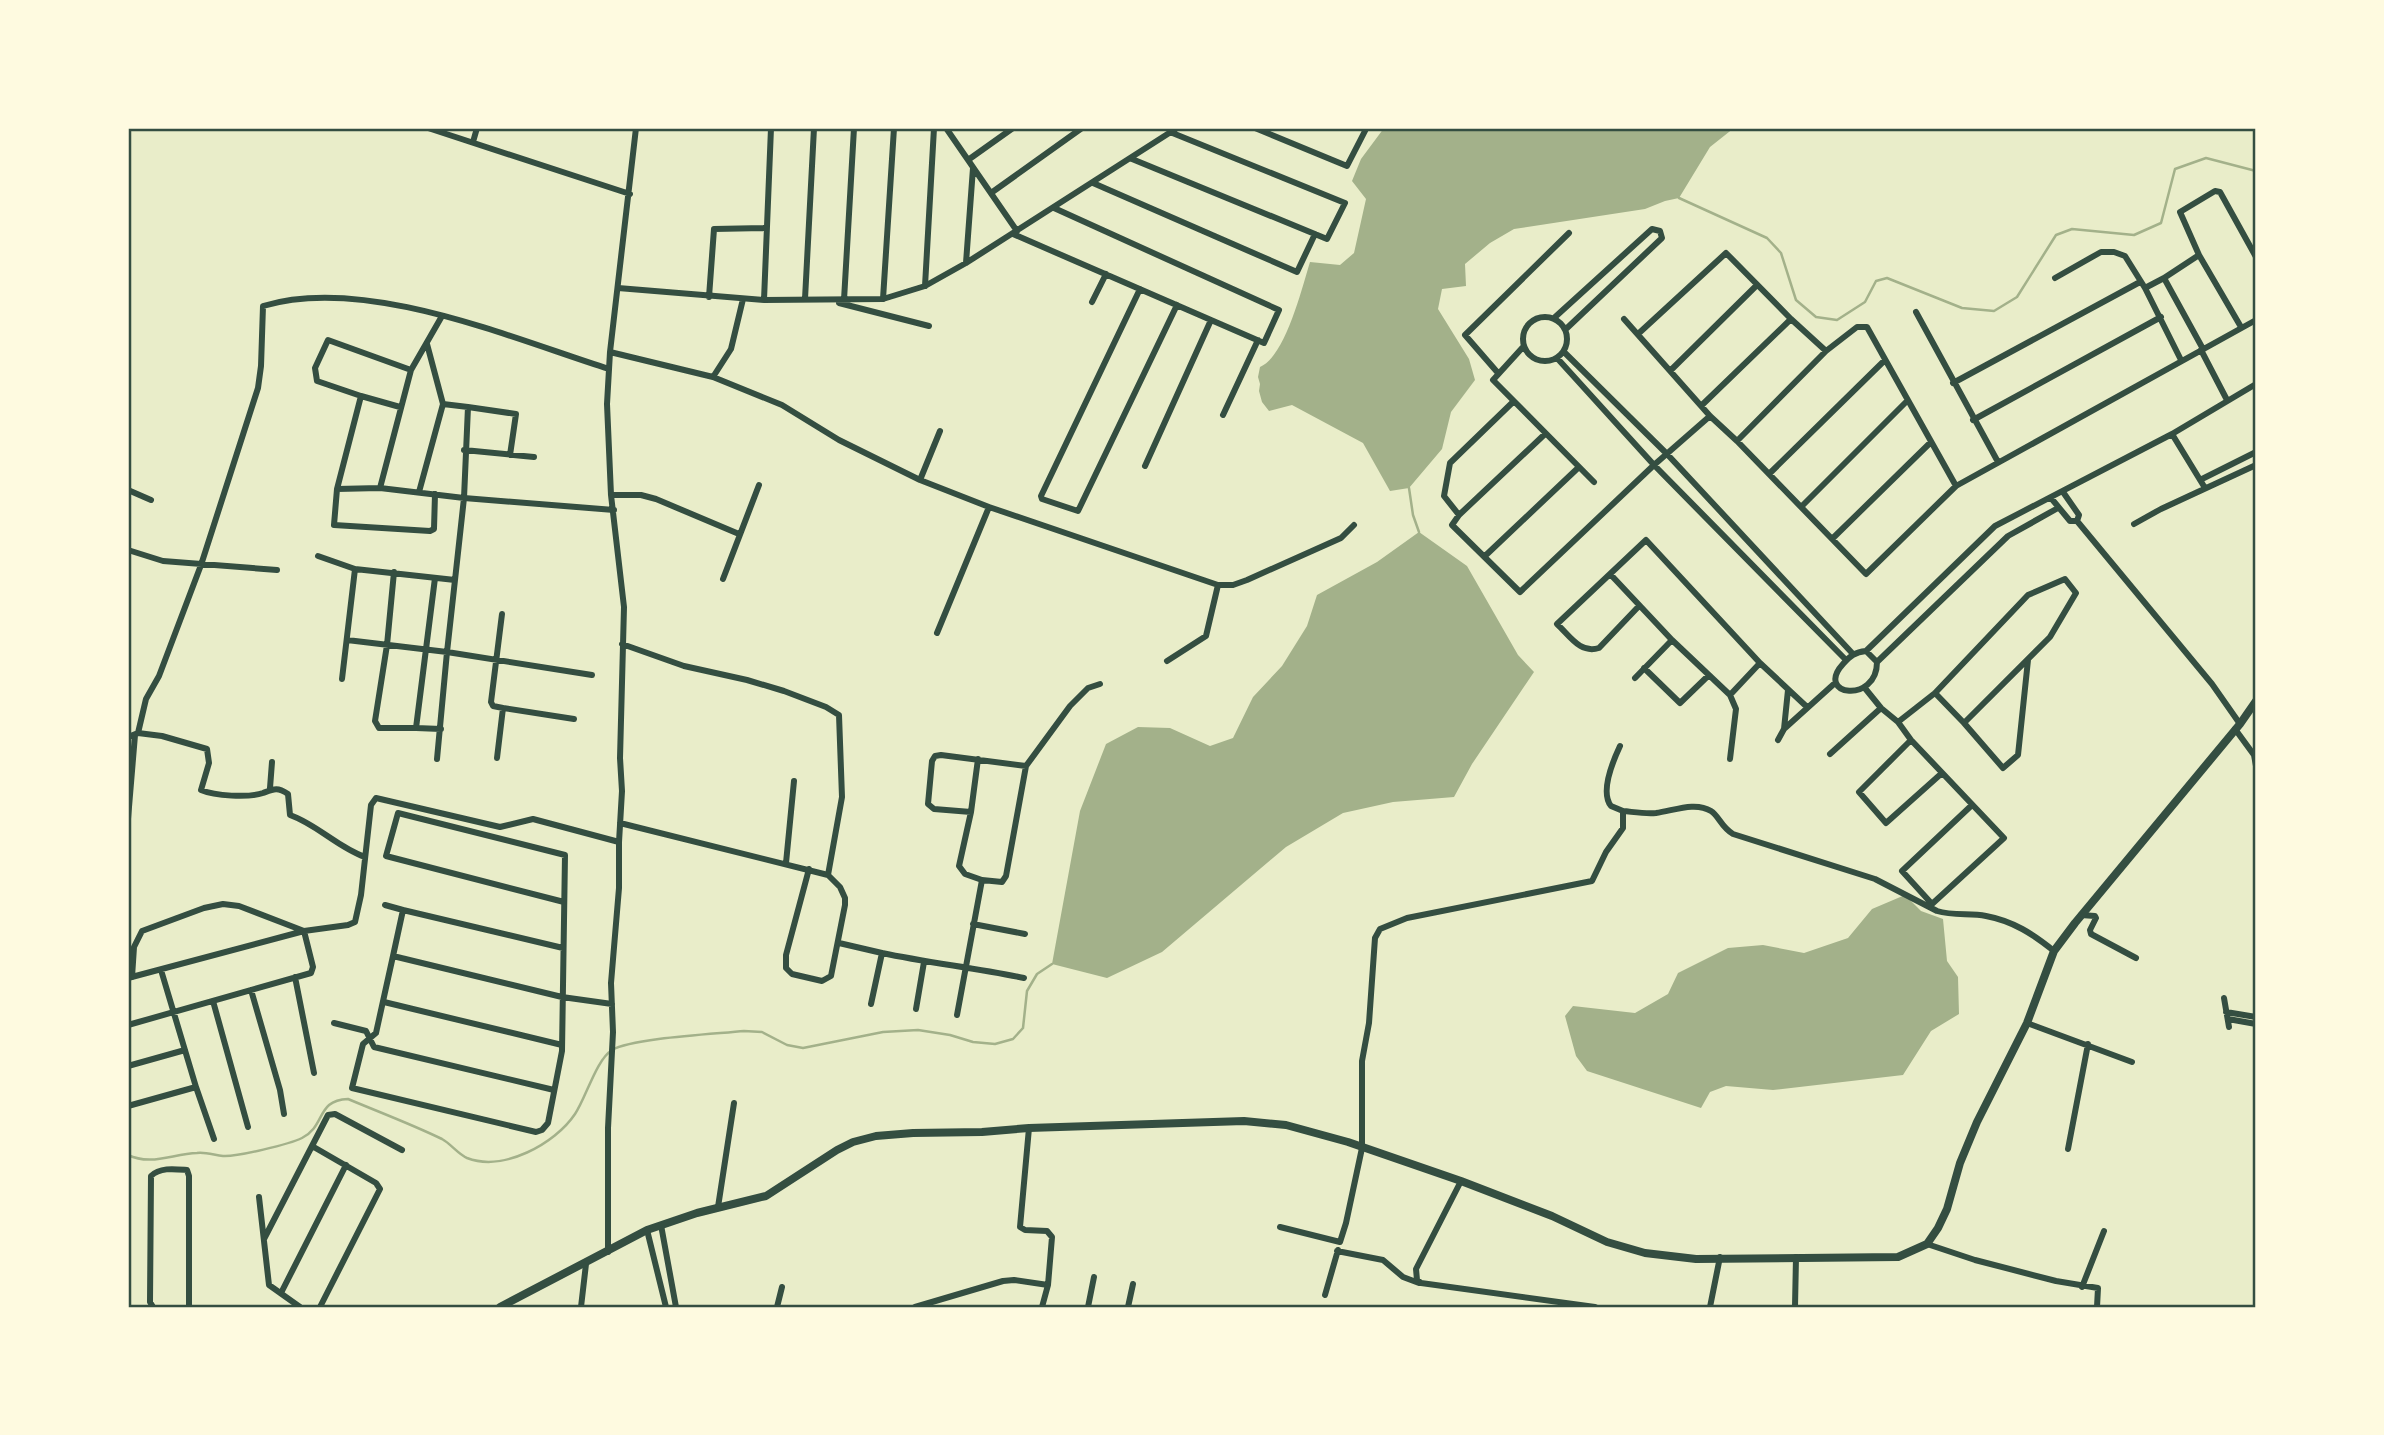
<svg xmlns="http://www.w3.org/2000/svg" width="2384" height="1435" font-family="Quicksand,sans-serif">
  <rect width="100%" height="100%" fill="#e9edc9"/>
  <path fill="#a3b18a" d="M1384 128H1734L1710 147 1679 198 1665 201 1645 209 1514 229 1490 243 1465 264 1466 286 1442 289 1438 309 1469 359 1475 380 1451 412 1442 449 1409 488 1390 491 1363 443 1292 405 1269 411 1262 402 1259 391 1260 384 1258 377 1260 367C1285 357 1302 288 1310 262L1340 265 1354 253 1366 199 1352 181 1361 159Z
    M1419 532 1467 566 1518 655 1534 672 1472 764 1454 797 1393 802 1343 813 1286 847 1162 952 1107 978 1052 964 1080 811 1106 744 1138 727 1170 728 1210 746 1233 738 1253 697 1282 666 1307 626 1317 595 1377 562Z
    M1905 895 1921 911 1943 919 1947 961 1958 977 1959 1014 1931 1031 1903 1075 1773 1090 1726 1086 1710 1092 1701 1108 1587 1071 1576 1056 1565 1016 1573 1006 1635 1013 1668 994 1678 973 1728 948 1763 945 1804 953 1848 938 1872 909Z"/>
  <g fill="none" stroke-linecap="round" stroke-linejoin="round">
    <path stroke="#a3b18a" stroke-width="2.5" d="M1679 198 1767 238 1781 253 1796 300 1816 317 1837 320 1865 302 1876 281 1887 278 1962 308 1994 311 2017 297 2056 235 2072 229 2134 235 2161 223 2175 169 2206 158 2256 171
      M1409 488 1413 515 1419 532
      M128 1155C151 1166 172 1154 197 1153 206 1152 214 1155 223 1156 237 1157 290 1144 302 1138 326 1126 316 1100 348 1099 379 1112 411 1124 442 1139 451 1144 458 1154 467 1158 503 1172 555 1144 575 1114 586 1098 596 1060 612 1050 633 1038 716 1034 744 1031L762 1032 787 1045 803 1048 883 1032 918 1030 950 1035 973 1042 995 1044 1013 1039 1023 1028 1027 991 1037 974 1052 964"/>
    <path stroke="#344e41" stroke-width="6" d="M428 128 630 194
      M946 128 1017 231
      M1255 128 1347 166 1366 129 1364 128
      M473 142 477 128
      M1132 159 1327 239 1345 203 1170 132
      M968 160 1013 128
      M1093 183 1297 272 1315 234
      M991 193 1082 128
      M1013 234 1264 343 1279 310 1054 208
      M2199 255 2164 278 2203 349
      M966 263 973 168
      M2055 278 2101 252H2114L2125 256 2145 288 2181 360
      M925 286 934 128
      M618 288 764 300 883 299 925 286 966 263 1177 128
      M2145 288 2164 278
      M1140 289 1041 496 1042 499 1078 511 1177 305
      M709 297 714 229 766 228
      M805 299 814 128
      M883 299 894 128
      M764 300 771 128
      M844 300 854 128
      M1092 302 1106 274
      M839 303 929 326
      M1916 312 1998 462
      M1523 339a22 22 0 1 1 44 0a22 22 0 1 1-44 0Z
      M1554 318 1652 229 1660 231 1662 238 1566 329
      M1624 319 1710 416 1737 441 1826 351 1857 327H1867L1956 486 2256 320
      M2241 327 2199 255 2180 212 2215 191 2220 192 2256 257
      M1638 334 1726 253 1791 319 1826 351
      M1523 347 1493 380 1594 482
      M2201 350 2227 400
      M610 352 713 377 782 405 839 440 920 480 989 507 1218 585H1233L1247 580 1341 538 1354 525
      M1564 352 1667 454 1853 654
      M1557 358 1654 465 1846 660
      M1671 370 1757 285
      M1498 373 1465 335 1569 233
      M713 377 731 349 743 299
      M1953 383 2140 282
      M361 396 400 407
      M1702 405 1791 319
      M468 407 516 414 510 455
      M1223 415 1258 340
      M1973 420 2161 317
      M1545 434 1459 515 1452 525 1520 592 1654 465 1710 416
      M2172 434 2205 488
      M1737 441 1866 574 1956 486
      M464 450 534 457
      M1145 466 1211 320
      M1769 474 1885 360
      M920 480 940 431
      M2200 480 2256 452
      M380 488 411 370
      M337 489 380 488 464 498 468 407 443 404
      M128 490 151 500
      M419 492 443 404 427 344
      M2063 492 2079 515 2077 521 2212 684 2240 724
      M435 494 434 529 430 531 334 525 337 489 361 396 317 381 315 368 328 340 411 370 442 316
      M611 495H641L656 499 739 534
      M2051 498 2070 521H2077
      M1801 507 1907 401
      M1459 515 1444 496 1450 463 1513 402
      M2134 524 2161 509 2256 465
      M1832 539 1930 443
      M128 550 163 561 277 570
      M318 556 355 569 455 580 447 652 347 640
      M1485 556 1579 467
      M394 572 387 645 375 721 379 728H416
      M1611 575 1672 640 1730 695 1736 709 1730 759
      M435 578 416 728 441 729
      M723 579 759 485
      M455 580 464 498 614 510
      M1639 606 1599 648C1580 654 1570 636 1557 624L1646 540 1760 663 1807 707
      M937 633 989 507
      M622 644 684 666 747 680 784 691 826 707 839 715 842 797 828 875
      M1866 651 1877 662C1877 704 1814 696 1843 664 1850 656 1855 652 1866 651L1995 526 2172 434 2256 384
      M1167 661 1206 636 1218 585
      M1877 662 2008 536 2058 508
      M1644 668 1680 703 1709 675
      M1635 678 1672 640
      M342 679 355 569
      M1864 687 1881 708 1898 722 1911 740 2004 838 1932 904 1902 871 1972 805
      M1788 690 1784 729 1835 683
      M1730 695 1760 663
      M503 708 574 719
      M1898 722 1935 693 2028 595 2065 579 2076 593 2050 637 1964 723 1935 693
      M1964 723 2003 768 2018 755 2028 660
      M2235 729 2254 755 2256 766
      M138 733 162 736 207 749 209 763 201 790C215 796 248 798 263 793 274 789 277 787 288 794L290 815C318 825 337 847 365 857
      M128 737 138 733 146 699 159 676 201 565 258 388 261 366 263 306C365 275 511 338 609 369
      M1778 740 1784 729
      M1911 740 1859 792 1886 823 1942 773
      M1620 746C1613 761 1600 792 1611 806L1623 811
      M1830 754 1881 708
      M497 758 503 708 493 706 491 702 502 614
      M437 759 447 652 592 675
      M270 788 272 762
      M971 812 978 759
      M128 819 135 735
      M620 823 828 875 840 887 845 898V905L831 976 822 981 792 974 786 968V955L809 869
      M786 863 794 781
      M982 880 1002 882 1006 876 1026 766 1070 706 1088 688 1100 684
      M385 905 403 910
      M2081 915 2095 916 2096 918 2090 930 2091 934 2136 958
      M973 924 1025 934
      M839 943 882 953
      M563 948 403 910 393 956 562 997 612 1004
      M393 956 376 1033 363 1044 352 1088 536 1132 542 1130 548 1123 562 1051 565 855 398 813 386 856 564 902
      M295 977 314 1073
      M128 978 304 931 348 925 355 922 361 895 371 805 376 798 500 827 533 819 619 842
      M251 990 280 1090 284 1114
      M2224 998 2229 1027
      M213 1001 248 1127
      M384 1002 562 1045
      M871 1004 882 953C929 963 977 968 1024 978
      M916 1009 924 962
      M2226 1012 2256 1017
      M957 1015 982 880 965 874 959 866 971 812 934 809 928 804 932 761 935 756 941 755 1026 766
      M2228 1019 2256 1024
      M334 1023 366 1031 374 1047 554 1090
      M2027 1023 2132 1062
      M128 1025 311 973 313 967 304 931 239 906 223 904 204 908 142 931 134 947 132 977
      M128 1066 185 1050
      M196 1087 214 1139
      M128 1106 196 1087 161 970
      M1029 1128 1020 1227 1025 1230 1047 1231 1052 1237 1048 1285 1042 1307
      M312 1146 376 1183 380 1189 320 1307
      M2068 1149 2088 1044
      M1461 1181 1416 1269 1417 1280 1421 1283 1595 1307
      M259 1197 269 1285 300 1307
      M718 1207 734 1103
      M661 1225 676 1307
      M1280 1227 1340 1242 1346 1223 1362 1148V1061L1369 1023 1375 938 1380 929 1407 918 1592 881 1606 852 1623 828V811C1634 812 1645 814 1656 813 1673 811 1695 801 1711 811 1719 816 1721 827 1733 834L1875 879 1937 911C1953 916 1970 913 1986 916 2013 921 2033 934 2054 951
      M647 1230 666 1307
      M264 1239 328 1115 335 1114 402 1150
      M1927 1244 1975 1260 2056 1281 2098 1288 2097 1307
      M1337 1251 1383 1260 1403 1277 1419 1283
      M608 1252V1128L613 1032 611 983 619 888V842L622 791 620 758 624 607 611 495 607 404 610 352 636 128
      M2082 1287 2104 1231
      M281 1293 346 1165
      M1325 1295 1338 1250
      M153 1307 150 1302 151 1176C160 1167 175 1169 187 1170L189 1176V1307
      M581 1307 586 1264
      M777 1307 782 1287
      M915 1307 1003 1281 1014 1280 1048 1285
      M1088 1307 1094 1277
      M1128 1307 1133 1284
      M1710 1307 1720 1257
      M1795 1307 1796 1257"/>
    <path stroke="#344e41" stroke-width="8" d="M500 1307 647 1230 697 1213 766 1196 837 1150 853 1142 876 1136 913 1133 982 1132 1029 1128 1244 1121 1286 1125 1348 1142 1461 1181 1552 1216 1607 1242 1645 1253 1696 1259 1898 1257 1927 1244 1938 1228 1947 1209 1960 1163 1977 1122 2027 1023 2054 951 2075 923 2240 724 2256 701"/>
  </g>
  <rect width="2384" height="1435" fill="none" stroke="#fefae0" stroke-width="259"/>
  <rect x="130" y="130" width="2124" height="1176" fill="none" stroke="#344e41" stroke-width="2.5"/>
</svg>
